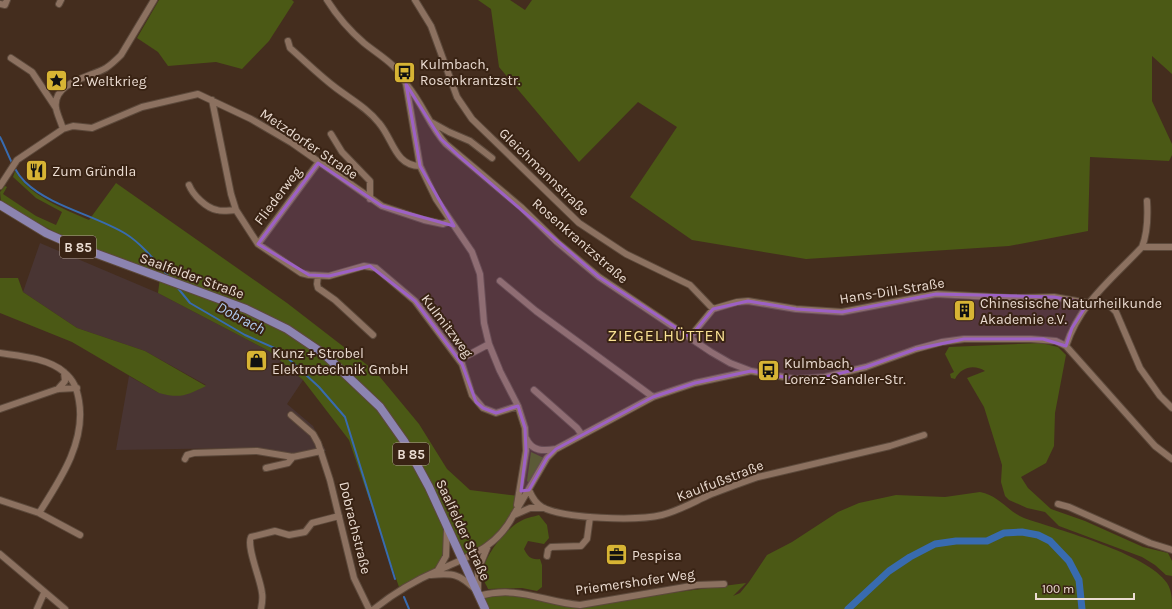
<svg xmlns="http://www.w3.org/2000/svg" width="1172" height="609" font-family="Karla,sans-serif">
  <rect width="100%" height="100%" fill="#442d1e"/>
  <path fill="#493533" d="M40 243 158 293 269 351 303 380 287 404 313 426 326 451 286 455 267 450 239 448 116 450 129 376 159 393 206 385 145 351 77 328 23 292Z"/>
  <path fill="#4b5915" d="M159 0H292L294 2 269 41 242 69 216 62 168 66 158 52 137 38Z
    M478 0H510L525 10 532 0H1172V74L1152 56V101L1172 144V155L1169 161 1090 157 1088 231 1009 246 806 259 692 240 630 197 677 127 638 102 579 162 499 67 491 9Z
    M15 171C31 197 62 208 89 220L116 183 287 303 375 371 419 424 447 469 470 490 519 496 513 516 488 547 462 561 447 531 446 556 428 575 400 590 349 440 303 380 269 351 158 293 160 278 102 257 19 213 1 202 0 192 5 186 7 187 3 194 36 216 56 225 62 212 36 198 13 177Z
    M0 278H18L23 292 77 328 145 351 206 386C187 395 181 399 159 393L72 342 0 313Z
    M1041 343 1058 347 1066 355 1055 413 1054 446 1046 463 1021 477 1028 488 1051 509 1085 521 1143 547 1168 553 1172 561V576L1166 575 1155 565 1142 557 1059 526 1045 512 1027 508 1009 500 1005 496 1001 482 1002 465 984 407 967 378 985 371C974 364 961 367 955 379L951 378 950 374 954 372 945 354 949 347Z
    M531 452 544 458 531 482 529 483 527 481Z
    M980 492C1000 496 1007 511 1024 518 1059 530 1148 554 1167 583 1172 591 1172 599 1172 609H485L479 596 504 592 580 605 746 583 733 596 740 593 749 582 767 555 792 542 838 512 859 503 896 495 945 497Z
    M539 515 547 525 549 538 544 544 528 541 524 549C528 557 531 560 540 559L542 565V587L537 591 522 588 488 589C487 586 484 582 483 578 480 560 505 530 519 522 525 518 532 517 539 515Z"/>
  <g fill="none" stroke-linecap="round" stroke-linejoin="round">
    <path stroke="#386baf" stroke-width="2" d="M0 137C8 152 12 169 25 182 51 207 95 215 126 234 142 244 156 262 169 277
      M177 287 190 303 245 335 279 350 319 387 345 417 395 579
      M404 597 409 609"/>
    <path stroke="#386baf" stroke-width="7" d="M848 609 889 571 910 557 935 544 956 541H987L1004 533 1022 532 1038 535 1050 541 1069 561 1079 580 1082 609"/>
    <defs>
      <path id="minor" d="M327 0C337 16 350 31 364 43 380 56 398 65 406 84L420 166 436 199 472 252 480 274 484 323 489 344 500 371 518 406 525 428 526 451 517 505
        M415 0 431 26 457 97 472 119 579 223 626 254 690 285 713 309
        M0 4 5 5 7 0
        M59 4 61 0
        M288 41 290 48C306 62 320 76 336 88 352 100 367 108 379 123 393 139 395 166 420 166
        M11 58 32 72 56 108
        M407 85C423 104 430 127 446 144L521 207 557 242 599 277 711 352 730 363 751 371
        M212 100 231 194 236 210 258 244 301 273 309 275 329 276 364 266 376 268 415 301 462 364 472 395 483 408 496 413 518 406
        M431 122 449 132 470 141 492 158
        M63 129C61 122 57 114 56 108 52 82 91 77 106 68 112 64 116 60 121 55L154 0
        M331 134 342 152 370 181V199
        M189 185C193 195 206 208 217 210 223 212 230 210 236 210
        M0 186 17 160 63 129 73 126 92 128 142 107 198 94 251 119 292 143 382 206 424 220 443 224 450 221
        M258 244 318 163
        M1142 247H1172
        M318 276 317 284 318 288 335 300 373 335
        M500 281 536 311 653 397
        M690 337 713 309 737 302 748 301 796 309 842 312 936 294 1011 298 1054 297 1088 303H1102L1108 304 1116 312 1140 368 1160 396 1172 408
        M1066 346C1080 303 1112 279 1142 247 1148 232 1148 217 1147 201
        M0 353C20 356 48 358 64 372 74 380 77 389 79 401 86 442 60 480 39 513
        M459 360 489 344
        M58 389 65 381 64 372
        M534 390 577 428 582 435
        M0 409 58 389 77 388
        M291 415 313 434 318 443 330 480 354 578 369 609
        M526 438C532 452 544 451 556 449
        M185 459 187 455 194 453 257 451 293 457 321 451
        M266 468 288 463 293 457
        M529 490C532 497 535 503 542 507 564 519 637 521 662 515 678 511 692 503 707 496 724 489 741 483 758 477L890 446 924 435
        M0 500 39 513 80 535
        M1058 504 1069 507 1150 543 1172 550
        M514 515 530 508H544
        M513 516 547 458 556 449 653 397 695 383 751 371 795 379 825 377 866 367 916 349 942 342 964 339H1031L1056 341 1066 346 1155 446 1172 459
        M0 554 65 609
        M547 556 548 550 551 547 581 546 587 539 590 517
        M438 570 446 556 447 528
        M431 575C454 573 459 574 475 589
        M478 591V570L487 548
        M479 596C518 585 543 602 580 605L697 585 724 584
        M37 609 44 593
        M261 609C262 604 263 598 262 593 261 580 246 547 251 537L275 531 289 535 305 532 312 523 339 516
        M374 609C394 593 414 581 437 571 469 556 497 548 514 514"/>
      <path id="major" d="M0 205 46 233 73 245 246 309 287 329 324 354 380 407 404 441 429 487 485 609"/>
    </defs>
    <use href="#minor" stroke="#5c493b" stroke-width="8"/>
    <use href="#major" stroke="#5c493b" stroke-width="10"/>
    <use href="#minor" stroke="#8c7160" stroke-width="6"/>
    <use href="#major" stroke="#8c84b0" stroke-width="8"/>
  </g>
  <path fill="#9d61c5" fill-opacity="0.2" stroke="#9d61c5" stroke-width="3" stroke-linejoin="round" d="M406 84 441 139 459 156 599 277 690 337 713 309 748 301 796 309 842 312 936 294 1054 297 1088 303 1072 328 1066 346 1043 339H964L916 349 866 367 825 377 795 379 751 371 695 383 653 397 556 449 547 458 529 490 521 491 526 451 525 428 518 406 496 413 483 408 476 402 462 364 415 301 370 266 329 276 309 275 258 244 318 163 382 206 454 226 420 166Z"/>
  <defs>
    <symbol id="bus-square" viewBox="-11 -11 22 22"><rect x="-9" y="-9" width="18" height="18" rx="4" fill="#d7b434" stroke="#392314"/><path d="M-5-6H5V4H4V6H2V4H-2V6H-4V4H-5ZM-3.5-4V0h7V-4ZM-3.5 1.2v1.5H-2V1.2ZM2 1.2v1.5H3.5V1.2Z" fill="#111"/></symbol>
    <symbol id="sight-square" viewBox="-11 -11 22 22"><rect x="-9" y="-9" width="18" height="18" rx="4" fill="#d7b434" stroke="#392314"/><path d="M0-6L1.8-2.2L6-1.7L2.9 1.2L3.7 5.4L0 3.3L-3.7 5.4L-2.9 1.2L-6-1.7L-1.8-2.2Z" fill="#111"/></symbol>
    <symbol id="restaurant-square" viewBox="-11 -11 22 22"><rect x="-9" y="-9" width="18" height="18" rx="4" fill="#d7b434" stroke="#392314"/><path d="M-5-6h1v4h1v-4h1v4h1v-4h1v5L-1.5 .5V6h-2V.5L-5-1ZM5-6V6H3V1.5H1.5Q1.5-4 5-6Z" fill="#111"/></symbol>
    <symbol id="building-square" viewBox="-11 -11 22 22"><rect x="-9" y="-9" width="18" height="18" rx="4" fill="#d7b434" stroke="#392314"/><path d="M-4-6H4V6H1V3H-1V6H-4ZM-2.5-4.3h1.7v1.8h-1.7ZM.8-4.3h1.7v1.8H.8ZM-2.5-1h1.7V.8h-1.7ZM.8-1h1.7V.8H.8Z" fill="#111"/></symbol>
    <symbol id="shop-square" viewBox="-11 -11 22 22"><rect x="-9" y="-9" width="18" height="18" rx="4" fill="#d7b434" stroke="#392314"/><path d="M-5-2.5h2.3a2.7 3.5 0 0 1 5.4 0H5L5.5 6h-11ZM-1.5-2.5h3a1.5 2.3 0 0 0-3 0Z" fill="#111"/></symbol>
    <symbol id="office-square" viewBox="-11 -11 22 22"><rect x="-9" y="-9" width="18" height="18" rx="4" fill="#d7b434" stroke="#392314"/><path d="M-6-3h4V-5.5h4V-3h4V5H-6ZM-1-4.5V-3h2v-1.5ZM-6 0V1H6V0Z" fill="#111"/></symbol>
  </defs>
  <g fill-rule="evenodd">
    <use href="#bus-square" x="392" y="60" width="25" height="25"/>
    <use href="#sight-square" x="44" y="68" width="25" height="25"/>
    <use href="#restaurant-square" x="24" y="158" width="25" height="25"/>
    <use href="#building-square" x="952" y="298" width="25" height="25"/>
    <use href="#shop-square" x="244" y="348" width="25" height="25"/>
    <use href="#bus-square" x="756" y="358" width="25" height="25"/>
    <use href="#office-square" x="604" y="542" width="25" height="25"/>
  </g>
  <g text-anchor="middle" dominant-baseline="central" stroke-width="4" stroke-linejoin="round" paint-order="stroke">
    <g fill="#392314" stroke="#b6a499" stroke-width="1">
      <rect x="60" y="236" width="36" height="22" rx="3"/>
      <rect x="393" y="443" width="36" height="22" rx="3"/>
    </g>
    <g font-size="13" font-weight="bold" fill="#ebdcd2">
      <text x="78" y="247">B 85</text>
      <text x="411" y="454">B 85</text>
    </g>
    <g font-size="14" fill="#ebdcd2" stroke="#392314" text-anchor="start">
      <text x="420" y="64">Kulmbach,<tspan x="420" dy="16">Rosenkrantzstr.</tspan></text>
      <text x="72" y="81">2. Weltkrieg</text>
      <text x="52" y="171">Zum Gründla</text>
      <text x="980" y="303">Chinesische Naturheilkunde<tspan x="980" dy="16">Akademie e.V.</tspan></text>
      <text x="272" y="353">Kunz + Strobel<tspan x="272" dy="16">Elektrotechnik GmbH</tspan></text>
      <text x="784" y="363">Kulmbach,<tspan x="784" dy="16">Lorenz-Sandler-Str.</tspan></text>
      <text x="632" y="555">Pespisa</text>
    </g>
    <g font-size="14" fill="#ebdcd2" stroke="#392314">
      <text transform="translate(309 144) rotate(34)">Metzdorfer Straße</text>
      <text transform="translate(544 172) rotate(44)">Gleichmannstraße</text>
      <text transform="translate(278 196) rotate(-53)">Fliederweg</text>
      <text transform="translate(580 241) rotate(41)">Rosenkrantzstraße</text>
      <text transform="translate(192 276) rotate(20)">Saalfelder Straße</text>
      <text transform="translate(892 291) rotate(-9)">Hans-Dill-Straße</text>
      <text transform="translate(447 326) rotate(53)">Kulmitzweg</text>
      <text transform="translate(720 481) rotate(-21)">Kaulfußstraße</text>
      <text transform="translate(355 528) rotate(76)">Dobrachstraße</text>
      <text transform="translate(463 530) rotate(65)">Saalfelder Straße</text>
      <text transform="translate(635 582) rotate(-8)">Priemershofer Weg</text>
    </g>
    <g font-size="15" font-style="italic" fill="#b1cdf2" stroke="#392314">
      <text transform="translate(241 318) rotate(28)">Dobrach</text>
    </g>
    <g font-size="16" letter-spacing="1" fill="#f9e194" stroke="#392314">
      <text x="667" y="335">ZIEGELHÜTTEN</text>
    </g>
  </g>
  <path d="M1036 593v6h98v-6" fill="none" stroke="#ebdcd2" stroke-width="2"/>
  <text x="1042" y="593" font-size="12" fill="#ebdcd2" stroke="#392314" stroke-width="3" paint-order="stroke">100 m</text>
</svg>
